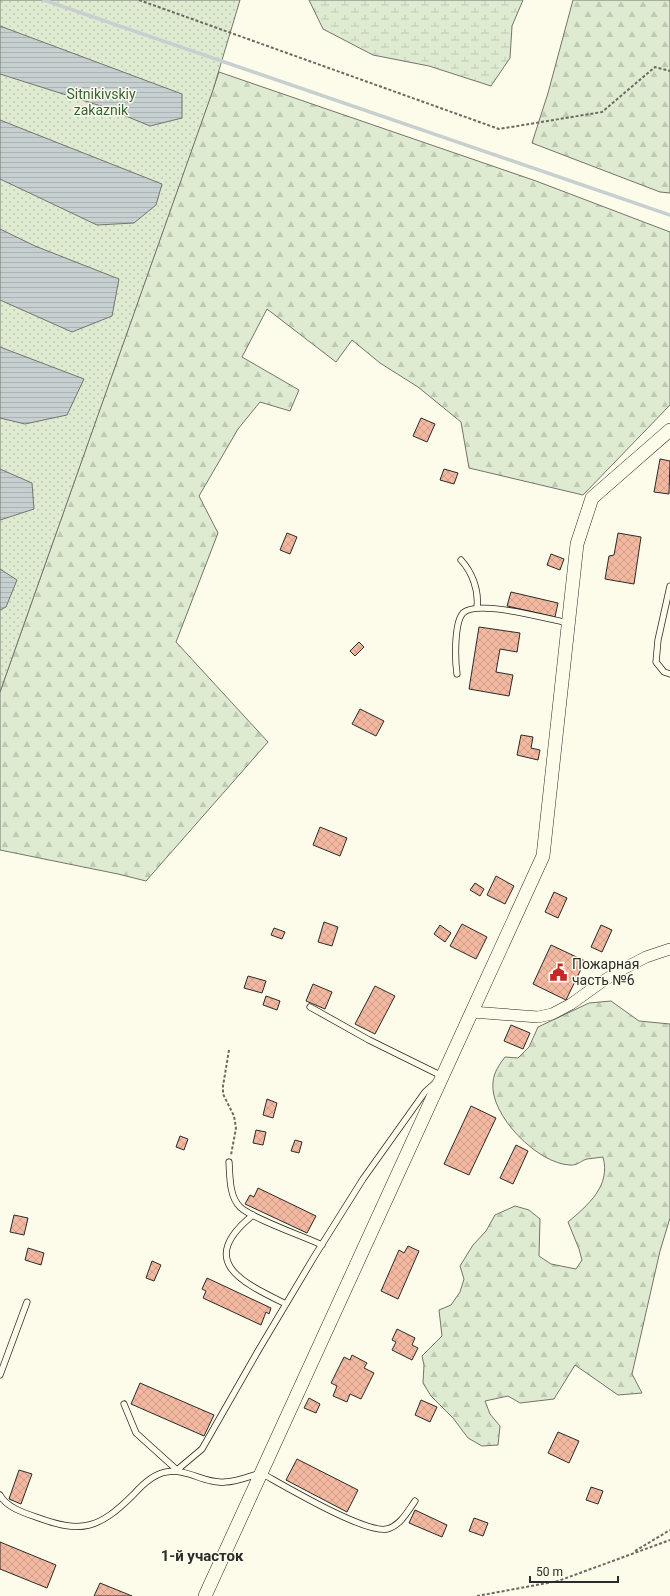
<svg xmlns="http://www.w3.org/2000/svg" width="670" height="1596" font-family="Roboto,sans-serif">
  <defs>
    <pattern id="forest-firs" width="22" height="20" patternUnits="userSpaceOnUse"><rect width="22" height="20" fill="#deebd1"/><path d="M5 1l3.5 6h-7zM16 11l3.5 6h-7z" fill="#bfcab4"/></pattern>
    <pattern id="wetland-marsh" width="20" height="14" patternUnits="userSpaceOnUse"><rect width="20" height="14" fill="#deebd1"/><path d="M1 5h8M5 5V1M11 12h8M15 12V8" fill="none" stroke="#bfcab4"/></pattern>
    <pattern id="park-dots" width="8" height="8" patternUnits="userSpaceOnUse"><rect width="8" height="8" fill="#deebd1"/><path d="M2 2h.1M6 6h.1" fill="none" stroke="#bfcab4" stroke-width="1.8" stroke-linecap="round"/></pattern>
    <pattern id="water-rules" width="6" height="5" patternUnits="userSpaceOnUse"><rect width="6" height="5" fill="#c7d0d0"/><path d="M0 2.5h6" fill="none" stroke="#abb3b3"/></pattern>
    <pattern id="building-cross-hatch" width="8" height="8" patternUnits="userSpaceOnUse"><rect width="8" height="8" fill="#f2b8a0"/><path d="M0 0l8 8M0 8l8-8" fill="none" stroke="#d09e8a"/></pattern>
  </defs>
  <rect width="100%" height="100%" fill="#fdfbea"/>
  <path fill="url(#forest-firs)" stroke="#74746e" d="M573 0H670V193L660 192 532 143 548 93Z
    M219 72 536 181 670 232V405L583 495 469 468 461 422 418 387 380 363 352 340 336 362 267 309 242 357 299 390 290 411 260 402 238 429 199 496 218 533 176 642 268 742 146 881 118 874 0 850V692Z
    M611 1001 639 1021 670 1024V1218L660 1251 632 1374 642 1393 618 1395 575 1365 554 1399 520 1403 508 1396 485 1401 490 1414 500 1426 498 1445 482 1446 468 1438 453 1418 431 1396 423 1383 424 1365 422 1356 442 1336 439 1310 451 1305 460 1292 464 1279 460 1266 473 1245 486 1231 495 1215 515 1206 529 1210 540 1219 539 1256 551 1264 576 1269 582 1260 579 1249 568 1222C588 1205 611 1186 603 1157 598 1158 592 1158 587 1159 582 1160 577 1166 570 1165 538 1164 489 1115 493 1082 494 1072 499 1065 505 1057L518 1058 529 1047 538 1027 589 1003Z"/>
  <path fill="url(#wetland-marsh)" stroke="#74746e" d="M309 0H523L512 26 510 58 491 86 429 66 373 55 323 29Z"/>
  <path fill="url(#park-dots)" stroke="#74746e" d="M0 0H240L213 90 0 692Z"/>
  <path fill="url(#water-rules)" stroke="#74746e" d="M0 26 182 94V118L150 126 104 107 0 74Z
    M0 120 162 184 156 205 134 223 97 225 0 179Z
    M0 229 35 246 119 279 112 316 72 332 0 300Z
    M0 347 84 379 67 415 25 424 0 418Z
    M0 469 32 483 34 509 0 520Z
    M0 569 17 580 6 607 0 610Z"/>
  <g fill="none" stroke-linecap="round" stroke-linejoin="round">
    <path stroke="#c7d0d0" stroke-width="3.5" d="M44 0 670 215"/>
  </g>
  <path fill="url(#building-cross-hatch)" stroke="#2b2b2b" d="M421 418 435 424 427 442 413 436Z
    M660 459 670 461 669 494 654 492Z
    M444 469 458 473 454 484 440 480Z
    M287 533 297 537 290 554 280 550Z
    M618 533 641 537 634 584 605 579 609 556 614 555Z
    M551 554 564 559 560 570 547 565Z
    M511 592 558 603 555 617 507 606Z
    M479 627 520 633 517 652 500 649 496 672 513 675 509 696 469 689Z
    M359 642 364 647 355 656 350 651Z
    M360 709 384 721 376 736 352 724Z
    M521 735 533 737 531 748 540 750 538 760 517 755Z
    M320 827 347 838 340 856 313 845Z
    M496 876 514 886 505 904 487 895Z
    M475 883 484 889 480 896 470 890Z
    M554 892 567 898 558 918 545 912Z
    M324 922 338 927 332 946 318 942Z
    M462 924 487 937 476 959 450 946Z
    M440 925 451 933 445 942 434 934Z
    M601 925 612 930 602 952 591 947Z
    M274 928 285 932 282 939 271 935Z
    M551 945 585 961 566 1000 533 984Z
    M248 976 266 981 262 993 244 988Z
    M313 984 332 992 325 1009 306 1001Z
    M375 986 395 996 375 1034 355 1024Z
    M266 996 280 1001 277 1010 263 1005Z
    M511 1025 530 1033 523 1049 504 1041Z
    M267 1099 277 1103 273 1118 263 1115Z
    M471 1106 496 1118 469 1175 444 1164Z
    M256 1130 266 1132 263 1145 253 1143Z
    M180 1136 188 1139 184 1150 176 1147Z
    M295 1140 302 1142 299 1153 291 1151Z
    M516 1145 528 1151 513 1184 500 1178Z
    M258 1188 316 1216 307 1233 245 1204 250 1195 254 1197Z
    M14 1215 28 1218 24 1235 10 1232Z
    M408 1246 419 1251 398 1299 381 1291 399 1250 404 1253Z
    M28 1248 44 1253 41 1265 25 1260Z
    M152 1261 161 1265 154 1281 146 1278Z
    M207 1278 271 1308 269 1314 266 1312 261 1325 203 1298 206 1291 202 1289Z
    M397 1329 415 1338 412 1345 418 1348 412 1360 392 1350 396 1342 392 1340Z
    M352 1355 367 1363 364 1368 374 1373 361 1399 350 1394 347 1402 333 1396 337 1386 331 1383 344 1357 350 1360Z
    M140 1383 214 1415 204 1436 131 1404Z
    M309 1398 320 1404 316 1413 304 1408Z
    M421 1400 437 1407 430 1422 415 1415Z
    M558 1432 579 1441 569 1463 548 1453Z
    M297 1459 358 1490 347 1512 286 1480Z
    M19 1470 32 1474 21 1504 9 1499Z
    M591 1487 603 1491 598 1504 586 1500Z
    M415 1510 447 1525 442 1537 409 1523Z
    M474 1518 488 1523 483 1536 469 1531Z
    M0 1542 56 1565 47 1588 0 1569Z
    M100 1583 132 1596H94Z"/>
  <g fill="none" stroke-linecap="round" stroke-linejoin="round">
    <defs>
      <path id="service" d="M461 560C472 572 479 590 477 607
        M670 586 658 640 656 662 664 672 670 674
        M457 674C455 660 454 623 463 613 477 599 548 619 568 623
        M310 1007 369 1040 442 1076
        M229 1162C230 1176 229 1196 240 1207 251 1218 305 1237 322 1245
        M253 1215C196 1261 241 1282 286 1304
        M0 1375 27 1302
        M124 1404 136 1433 177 1470 202 1449 258 1351 314 1257 363 1179 425 1092 435 1083
        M0 1495C6 1507 24 1513 36 1517 82 1534 99 1529 134 1494 142 1485 154 1474 166 1472 188 1468 204 1484 225 1482 237 1482 250 1476 261 1473 283 1485 365 1534 387 1529 400 1526 408 1511 415 1501"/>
      <path id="minor" d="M472 1012 538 1017 552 1014 571 1004 603 981 621 970 646 957 670 949"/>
      <path id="tertiary" d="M205 1596 543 856 577 544 592 498 670 430"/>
    </defs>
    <use href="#service" stroke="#2b2b2b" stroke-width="7"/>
    <use href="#minor" stroke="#2b2b2b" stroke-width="12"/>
    <use href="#tertiary" stroke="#2b2b2b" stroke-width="14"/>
    <path stroke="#6a6964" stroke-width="2" stroke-dasharray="3 2" stroke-linecap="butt" d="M139 0 499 129 602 112 655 67 670 71
      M229 1050 223 1086V1094L234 1116 236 1128 231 1155
      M635 1551 670 1530
      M477 1596 558 1581 670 1540"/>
    <use href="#service" stroke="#fdfbea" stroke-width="5.5"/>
    <use href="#minor" stroke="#fdfbea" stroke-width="11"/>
    <use href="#tertiary" stroke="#fdfbea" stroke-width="13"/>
  </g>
  <defs>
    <symbol id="civic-bare" viewBox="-9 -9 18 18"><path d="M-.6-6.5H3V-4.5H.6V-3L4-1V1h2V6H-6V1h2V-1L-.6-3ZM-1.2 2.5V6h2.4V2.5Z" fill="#c62828" stroke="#fdfbea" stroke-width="2.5" paint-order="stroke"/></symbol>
  </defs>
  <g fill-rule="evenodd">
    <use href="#civic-bare" x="546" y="960" width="25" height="25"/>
  </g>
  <g text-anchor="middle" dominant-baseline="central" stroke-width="3" stroke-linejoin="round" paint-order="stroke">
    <g font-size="14" fill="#34623c" stroke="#fdfbea">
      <text x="101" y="94">Sitnikivskiy<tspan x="101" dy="16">zakaznik</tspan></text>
    </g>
    <g font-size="14" fill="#2b2b2b" stroke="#fdfbea" text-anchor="start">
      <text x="572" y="964">Пожарная<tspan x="572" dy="16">часть №6</tspan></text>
    </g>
    <g font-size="15" font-weight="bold" fill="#2b2b2b" stroke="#fdfbea">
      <text x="202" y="1556">1-й участок</text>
    </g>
  </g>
  <path d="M530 1576v6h88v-6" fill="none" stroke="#2b2b2b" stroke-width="2"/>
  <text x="536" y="1576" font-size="12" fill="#2b2b2b" stroke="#fdfbea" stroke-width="3" paint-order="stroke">50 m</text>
</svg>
